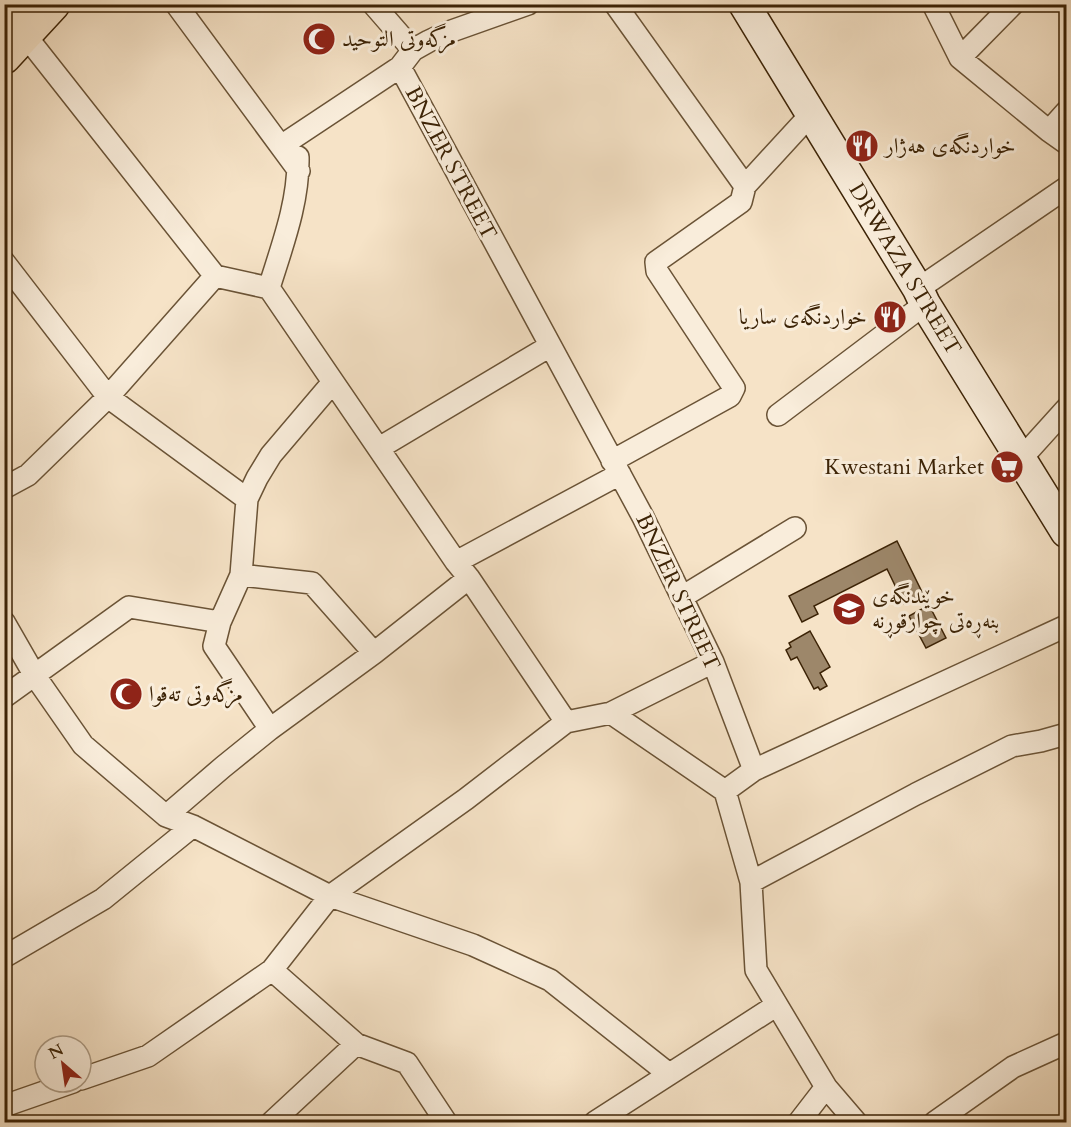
<svg xmlns="http://www.w3.org/2000/svg" width="1071" height="1127" font-family="Cardo,Amiri,serif">
  <rect width="100%" height="100%" fill="#f6e3c7"/>
  <filter id="stains"><feTurbulence type="fractalNoise" baseFrequency=".00333" numOctaves="4"/><feColorMatrix values="0 0 0 0 .2 0 0 0 0 .09 0 0 0 0 .02 0 0 0 .5 -.17"/></filter>
  <radialGradient id="worn" r=".72"><stop offset=".6" stop-color="#630" stop-opacity="0"/><stop offset="1" stop-color="#630" stop-opacity=".3"/></radialGradient>
  <path fill="#9d876a" stroke="#3c2306" stroke-width="1.5" d="M897 541 923 594 904 604 887 569 814 606 818 614 802 622 789 596Z
    M929 605 946 638 926 648 909 616Z
    M810 631 830 667 820 673 827 686 820 690 818 687 814 689 797 657 791 660 786 650 791 647 789 643Z"/>
  <g fill="none" stroke-linecap="round" stroke-linejoin="round">
    <defs>
      <path id="street" d="M176 4 299 171
        M373 4 413 50
        M615 4 745 186
        M933 4 960 58 1049 131 1066 143
        M25 35 215 276 269 288 456 562 469 578 566 722
        M960 58 1013 4
        M400 67 643 517 713 662 754 770 725 791 751 882 756 970 826 1087 856 1122
        M1049 131 1066 112
        M281 146 400 67 413 50 429 41 446 33 528 4
        M4 262 108 397 247 499
        M269 288C282 246 299 202 298 157
        M918 289 1066 188
        M778 415 925 304
        M379 448 550 346
        M1020 460 1066 409
        M612 461 730 396 734 388 657 271 656 262 741 202 745 186 812 113
        M4 488 28 475 108 397 215 276
        M456 562 620 474
        M241 575 312 583 374 653 469 578
        M682 597 795 528
        M4 622 35 676 83 745 166 816 193 826 330 896 473 945 550 980 669 1074
        M4 697 129 607 220 622
        M611 713 725 791
        M270 729 214 646 220 622 241 575 247 499 257 478 271 455 333 382
        M754 770 1066 626
        M166 816 223 767 270 729 374 653
        M751 882 916 794 1012 746 1041 741 1066 734
        M4 957 103 899 193 826
        M272 970 356 1044
        M81 1079 148 1056 272 970 330 896 466 799 566 722 611 713 713 662
        M4 1106 73 1082
        M272 1122 356 1044 407 1063 446 1122
        M595 1122 777 1005
        M799 1122 826 1087
        M935 1122 1013 1067 1066 1043"/>
      <path id="secondary" d="M744 4 918 289 925 304 1066 532"/>
      <path id="highway" d="M4 12 12 4
        M4 57 53 4"/>
    </defs>
    <use href="#street" stroke="#6a5336" stroke-width="24"/>
    <use href="#secondary" stroke="#3c2306" stroke-width="33"/>
    <use href="#highway" stroke="#3c2306" stroke-width="36"/>
    <use href="#street" stroke="#f9eddb" stroke-width="21"/>
    <use href="#secondary" stroke="#f9eddb" stroke-width="30"/>
    <use href="#highway" stroke="#f6e3c7" stroke-width="33"/>
  </g>
  <defs>
    <symbol id="mosque-disc" viewBox="-11 -11 22 22"><circle r="9.5" fill="#8f2418" stroke="#f9eddb"/><path d="M3.5-4.9A6 6 0 1 0 3.5 4.9A5 5 0 1 1 3.5-4.9Z" fill="#fff"/></symbol>
    <symbol id="restaurant-disc" viewBox="-11 -11 22 22"><circle r="9.5" fill="#8f2418" stroke="#f9eddb"/><path d="M-5-6h1v4h1v-4h1v4h1v-4h1v5L-1.5 .5V6h-2V.5L-5-1ZM5-6V6H3V1.5H1.5Q1.5-4 5-6Z" fill="#fff"/></symbol>
    <symbol id="supermarket-disc" viewBox="-11 -11 22 22"><circle r="9.5" fill="#8f2418" stroke="#f9eddb"/><path d="M-6-5.5h2.5l.6 2H6L4.5 2H-2.5L-4.4-4H-6ZM-1.5 3.2a1.3 1.3 0 1 0 .1 0ZM3 3.2a1.3 1.3 0 1 0 .1 0Z" fill="#fff"/></symbol>
    <symbol id="school-disc" viewBox="-11 -11 22 22"><circle r="9.5" fill="#8f2418" stroke="#f9eddb"/><path d="M0-5L7-2L0 1L-7-2ZM-4 1L0 2.5L4 1V4Q0 6-4 4Z" fill="#fff"/></symbol>
  </defs>
  <g fill-rule="evenodd">
    <use href="#mosque-disc" x="300" y="20" width="38" height="38"/>
    <use href="#restaurant-disc" x="843" y="127" width="38" height="38"/>
    <use href="#restaurant-disc" x="871" y="298" width="38" height="38"/>
    <use href="#supermarket-disc" x="988" y="448" width="38" height="38"/>
    <use href="#school-disc" x="830" y="590" width="38" height="38"/>
    <use href="#mosque-disc" x="107" y="675" width="38" height="38"/>
  </g>
  <g text-anchor="middle" dominant-baseline="central" stroke-width="6" stroke-linejoin="round" paint-order="stroke">
    <g font-size="22" fill="#3c2306" stroke="#f9eddb" text-anchor="start">
      <text x="342" y="39">مزگەوتی التوحيد</text>
      <text x="885" y="146">خواردنگەی هەژار</text>
      <text x="867" y="317" text-anchor="end">خواردنگەی ساریا</text>
      <text x="984" y="467" text-anchor="end">Kwestani Market</text>
      <text x="872" y="596">خوێندنگەی<tspan x="872" dy="25">بنەڕەتی چوارقوڕنە</tspan></text>
      <text x="149" y="694">مزگەوتی تەقوا</text>
    </g>
    <g font-size="22" fill="#3c2306" stroke="#f9eddb">
      <text transform="translate(451 163) rotate(62)">BNZER STREET</text>
      <text transform="translate(905 269) rotate(59)">DRWAZA STREET</text>
      <text transform="translate(678 592) rotate(65)">BNZER STREET</text>
    </g>
  </g>
  <rect width="1071" height="1127" fill="none" stroke="#f6e3c7" stroke-width="24"/>
  <rect x="6" y="6" width="1059" height="1115" fill="none" stroke="#3c2306" stroke-width="3"/>
  <rect x="12" y="12" width="1047" height="1103" fill="none" stroke="#3c2306" stroke-width="1.5"/>
  <g transform="translate(63 1064) rotate(331)"><circle r="28" fill="#f9eddb" stroke="#ad9c86" stroke-width="1.5"/>
  <path d="M0-4.5L10 22L0 15L-10 22Z" fill="#8f2418"/>
  <text y="-9" font-size="16" font-weight="bold" text-anchor="middle" fill="#3c2306">N</text>
  </g>
  <rect width="100%" height="100%" filter="url(#stains)"/>
  <rect width="100%" height="100%" fill="url(#worn)"/>
</svg>
